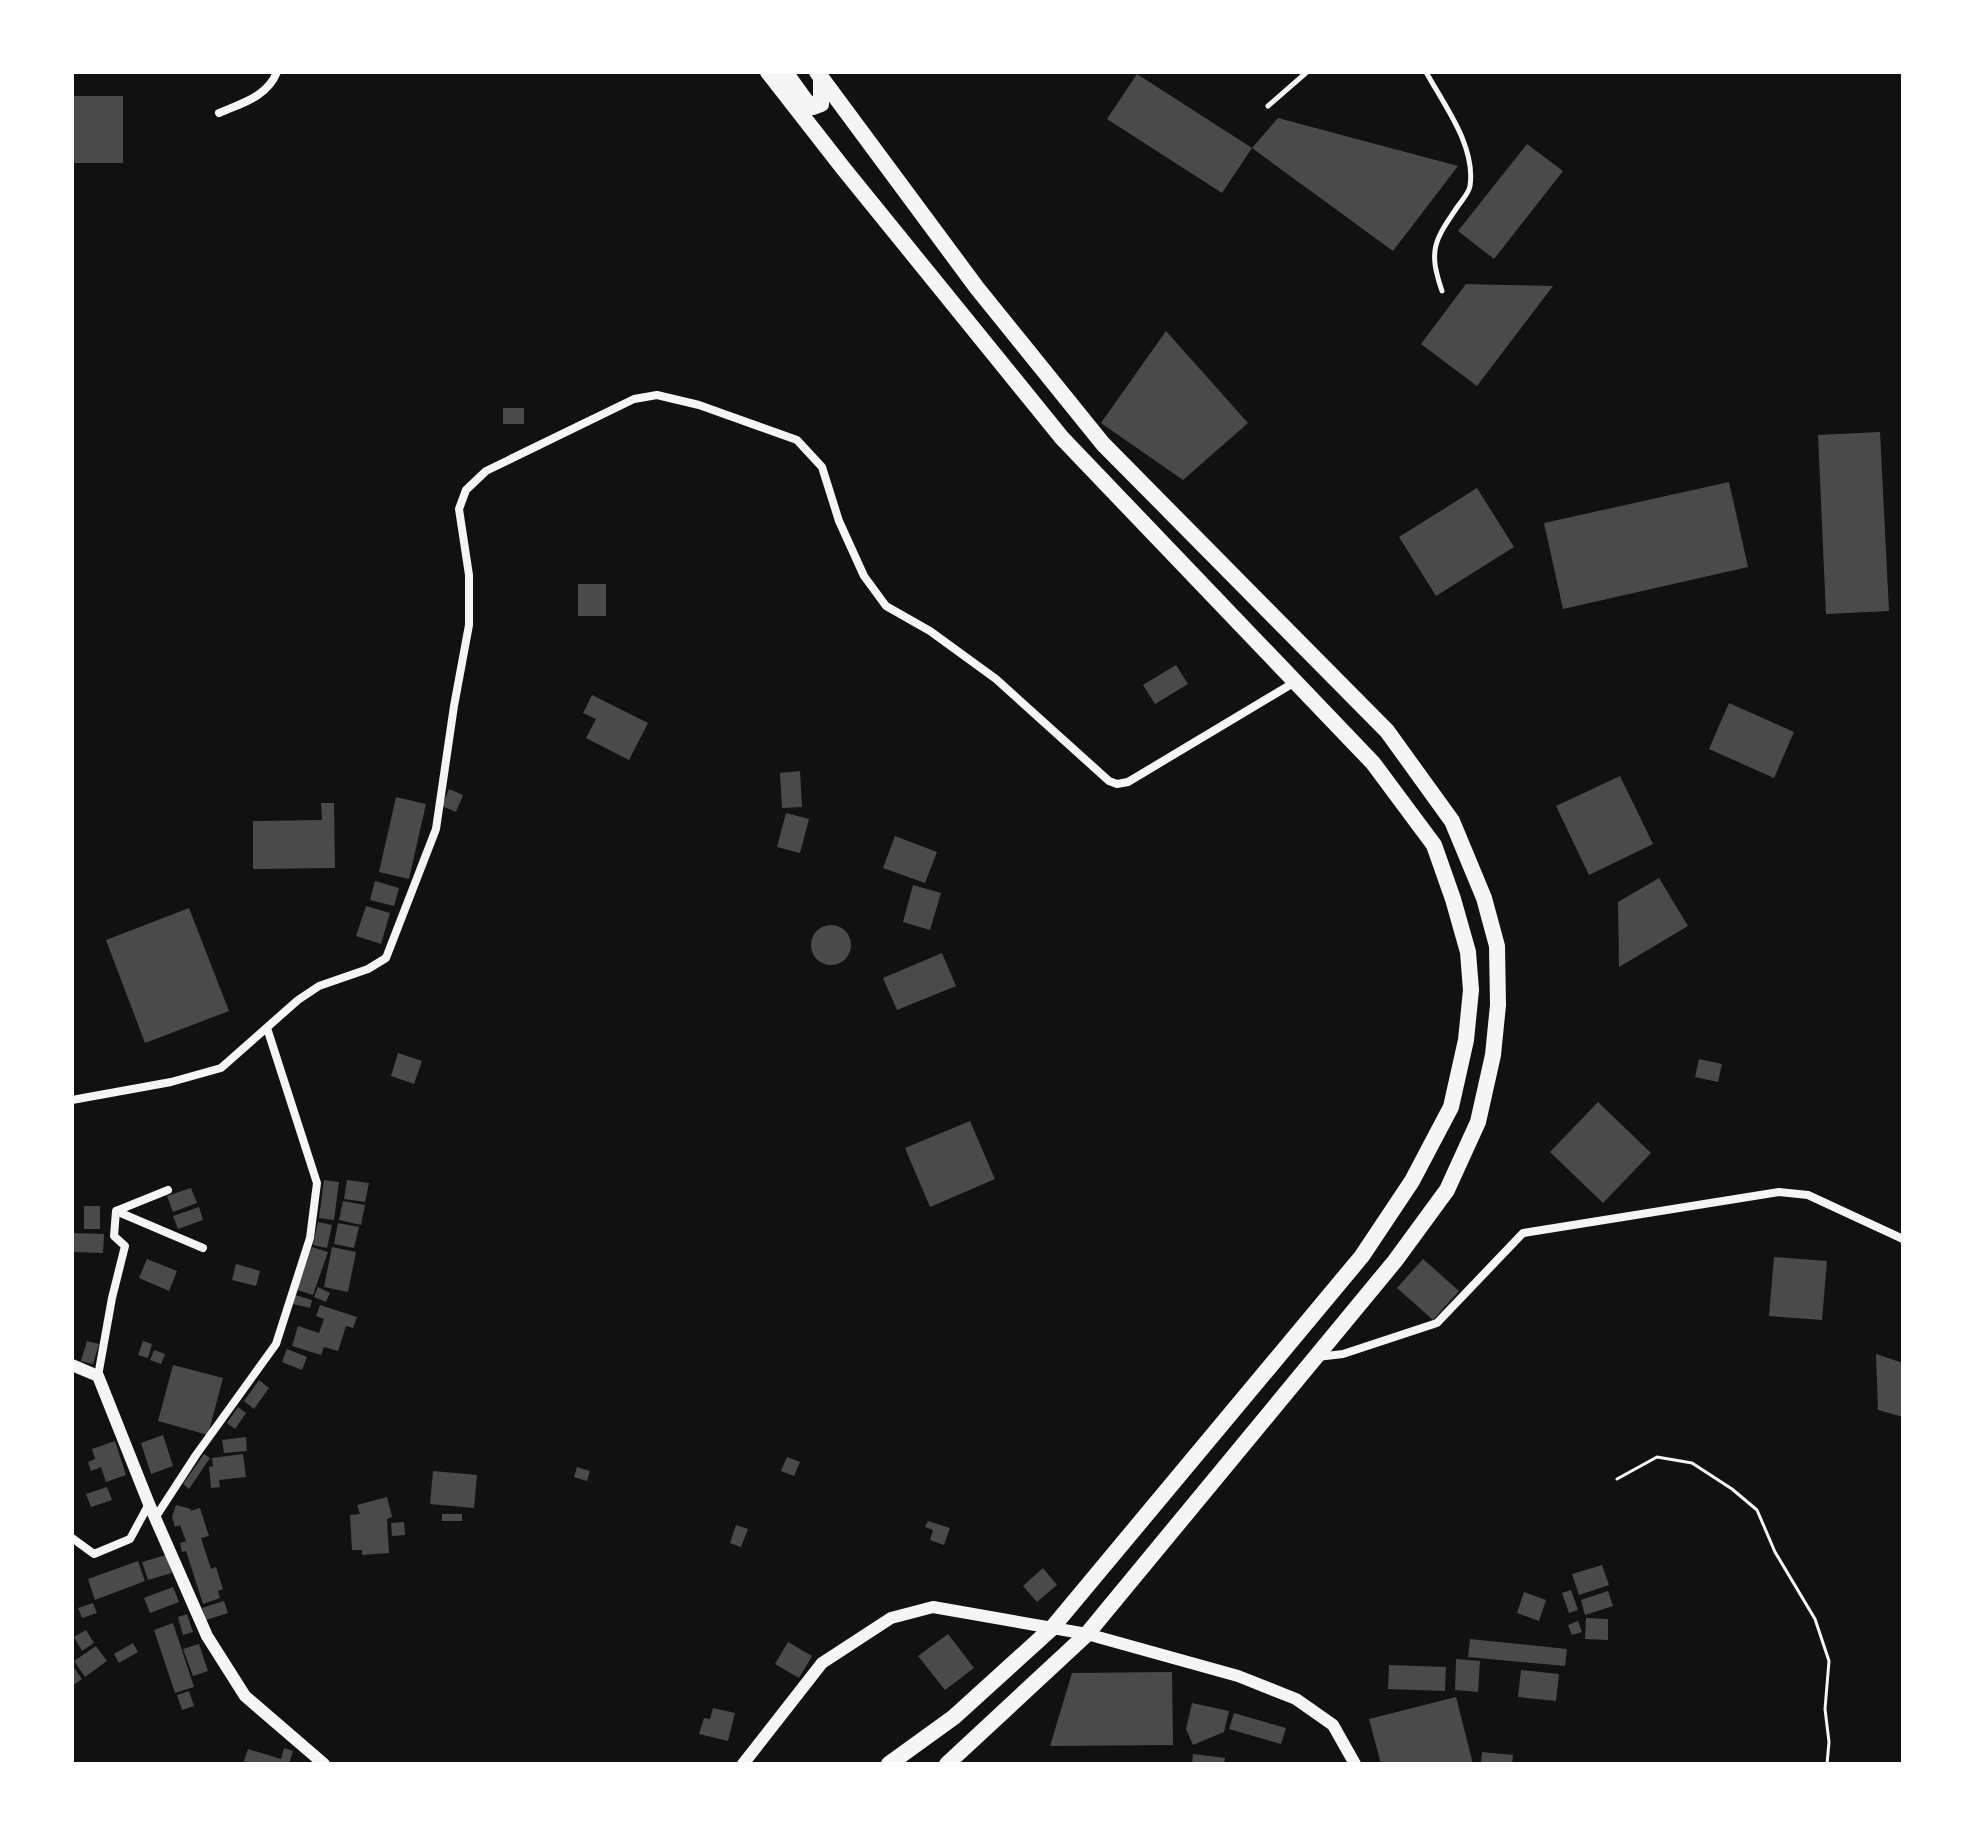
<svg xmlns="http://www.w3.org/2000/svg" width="1975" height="1836" font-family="Cabin,sans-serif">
  <rect width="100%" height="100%" fill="#111"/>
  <path fill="#4a4a4a" d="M1137 74 1252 148 1278 118 1458 166 1393 251 1252 148 1222 193 1107 119Z
    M72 96H123V163H72Z
    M1527 144 1563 171 1494 259 1458 231Z
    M1466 284 1553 286 1477 386 1421 344Z
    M1166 331 1248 423 1183 480 1101 423Z
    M503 408H524V424H503Z
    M1880 432 1889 611 1826 614 1818 435Z
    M1729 482 1748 567 1563 609 1544 523Z
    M1477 488 1514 547 1436 596 1399 537Z
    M578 584H606V616H578Z
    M1176 665 1188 684 1155 704 1143 685Z
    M592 695 648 723 629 760 586 738 596 719 583 713Z
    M1729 703 1794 732 1774 778 1709 749Z
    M800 771 802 807 782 808 780 773Z
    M1620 776 1653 844 1589 875 1556 806Z
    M449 789 463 795 456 812 442 806Z
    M396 797 426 804 409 879 379 872Z
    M321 803H334L335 868 253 869V821L322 820Z
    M786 813 809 819 800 853 777 847Z
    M895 836 937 852 925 883 883 868Z
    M1659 878 1688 926 1619 967 1618 902Z
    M375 881 399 888 394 906 370 900Z
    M913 885 941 893 930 930 903 922Z
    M366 906 390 913 381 944 356 936Z
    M189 908 229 1011 145 1043 106 940Z
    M811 945a20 20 0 1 1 40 0a20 20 0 1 1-40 0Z
    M942 953 956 986 897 1010 883 978Z
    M398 1053 422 1061 414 1084 391 1076Z
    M1699 1059 1722 1064 1718 1082 1695 1077Z
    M1598 1102 1651 1153 1603 1203 1550 1152Z
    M970 1121 995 1179 930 1207 905 1148Z
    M324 1180 339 1182 334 1220 319 1218Z
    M347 1180 369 1183 365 1202 344 1199Z
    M191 1188 197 1203 173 1212 167 1196Z
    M343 1201 365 1205 361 1225 339 1220Z
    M84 1206H100V1229H84Z
    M199 1207 203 1220 178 1229 173 1216Z
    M318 1222 332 1225 327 1248 313 1245Z
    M338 1223 359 1227 354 1248 334 1244Z
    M72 1233 104 1234 103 1253 72 1252Z
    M312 1247 328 1252 313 1295 297 1290Z
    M332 1247 356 1252 348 1292 324 1287Z
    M1774 1257 1827 1261 1822 1320 1769 1316Z
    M147 1259 177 1271 169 1291 139 1278Z
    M1423 1259 1459 1291 1433 1320 1397 1288Z
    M236 1264 260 1271 256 1286 232 1280Z
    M318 1287 330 1293 326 1302 314 1297Z
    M295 1295 312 1300 310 1308 293 1304Z
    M320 1305 357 1317 353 1328 346 1326 338 1351 324 1347 321 1355 292 1346 298 1326 319 1333 324 1319 316 1316Z
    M87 1341 99 1344 93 1364 81 1361Z
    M143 1341 152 1344 148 1358 138 1355Z
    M287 1349 307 1357 302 1370 282 1362Z
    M154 1350 165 1354 161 1364 150 1360Z
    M1876 1354 1903 1363V1417L1878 1410Z
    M173 1365 223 1378 208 1435 158 1421Z
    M259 1380 269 1388 254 1409 244 1401Z
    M238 1407 246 1413 235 1429 227 1423Z
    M163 1435 173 1466 151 1474 141 1443Z
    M246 1437 247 1451 224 1453 222 1440Z
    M115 1441 126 1475 106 1482 101 1467 91 1471 88 1462 95 1459 92 1449Z
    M204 1454 210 1458 189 1489 183 1484Z
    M243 1454 246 1477 219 1480 220 1487 211 1488 209 1467 213 1466 212 1458Z
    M787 1457 800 1462 794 1476 781 1471Z
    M577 1467 590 1471 587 1481 574 1477Z
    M433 1471 477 1475 474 1508 430 1504Z
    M107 1487 112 1500 91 1507 86 1494Z
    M387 1497 392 1517 387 1519 389 1553 362 1555V1550H352L350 1515 360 1514 357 1505Z
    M176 1505 191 1509 190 1511 200 1508 209 1536 201 1538 211 1569 216 1567 223 1589 218 1591 220 1598 203 1604 186 1551 182 1552 180 1543 186 1541 180 1525 175 1527 172 1517Z
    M442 1514H462V1521H442Z
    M928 1521 950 1528 944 1545 930 1540 933 1530 925 1527Z
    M404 1522 405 1535 392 1536 391 1523Z
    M736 1525 748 1529 741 1547 730 1543Z
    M166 1555 172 1573 148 1580 142 1562Z
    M138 1561 145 1581 95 1600 88 1579Z
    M1602 1565 1609 1585 1579 1595 1572 1574Z
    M1043 1568 1057 1585 1037 1602 1023 1586Z
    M173 1587 179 1602 150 1613 144 1598Z
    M1571 1590 1578 1610 1569 1613 1562 1593Z
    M1608 1591 1613 1606 1585 1615 1581 1600Z
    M1524 1592 1546 1600 1539 1621 1517 1613Z
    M224 1601 228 1613 206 1620 202 1608Z
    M93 1603 97 1613 82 1618 78 1608Z
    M187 1614 193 1632 183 1635 178 1617Z
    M1586 1618 1608 1619V1640L1585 1639Z
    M1578 1621 1582 1632 1572 1635 1568 1625Z
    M173 1623 194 1687 175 1693 154 1630Z
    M86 1630 94 1643 82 1651 74 1637Z
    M948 1634 974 1668 945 1690 918 1656Z
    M1470 1639 1567 1649 1565 1666 1468 1657Z
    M788 1642 812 1656 799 1678 775 1664Z
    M133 1643 138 1652 119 1663 114 1654Z
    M199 1644 208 1671 193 1676 183 1649Z
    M96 1646 107 1661 85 1677 74 1661Z
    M1456 1659 1480 1661 1478 1692 1455 1690Z
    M72 1665 82 1679 72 1686Z
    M1389 1665 1446 1667 1445 1691 1388 1689Z
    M1521 1670 1559 1674 1556 1701 1518 1697Z
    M1172 1672 1173 1745 1050 1746 1072 1673Z
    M189 1691 194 1706 182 1710 177 1695Z
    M1456 1697 1473 1764H1381L1369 1719Z
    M1192 1703 1229 1711 1224 1732 1193 1745 1186 1729Z
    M713 1708 735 1713 728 1741 699 1734 704 1718 710 1719Z
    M1234 1713 1286 1728 1281 1744 1229 1729Z
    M284 1748 293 1751 289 1764H243L248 1749 281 1759Z
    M1482 1752 1513 1755 1512 1764H1481Z
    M1193 1754 1225 1758 1224 1764H1192Z"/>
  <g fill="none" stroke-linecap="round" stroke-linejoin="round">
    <path stroke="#f5f5f5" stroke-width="3" d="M1617 1479 1657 1457 1692 1463 1732 1489 1757 1510 1775 1552 1815 1619 1829 1661 1825 1709 1829 1742 1827 1764"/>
    <path stroke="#f5f5f5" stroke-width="5" d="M1426 72C1444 105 1476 146 1470 186 1469 193 1462 200 1458 206 1434 241 1428 250 1442 291
      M1268 106 1307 72"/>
    <path stroke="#f5f5f5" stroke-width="8" d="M219 113C242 103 267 97 277 72
      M72 1100 171 1082 221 1068 298 1000 319 986 368 969 386 958 436 829 454 706 469 625V575L459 509 466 490 486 471 634 399 657 395 699 405 797 440 822 467 839 521 864 576 886 606 930 631 996 679 1109 781 1117 784 1128 782 1295 682
      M116 1211 203 1248
      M1317 1357 1343 1354 1437 1323 1523 1233 1779 1192 1808 1195 1903 1239
      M98 1376 112 1298 125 1246 114 1236 116 1211 168 1190
      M155 1518 196 1455 276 1344 310 1238 317 1183 267 1028
      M72 1538 94 1554 130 1539 149 1504"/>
    <path stroke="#f5f5f5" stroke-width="12" d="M72 1365 98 1376 149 1504 207 1636 245 1696 324 1764
      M743 1764 822 1663 891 1618 933 1607 1087 1634 1238 1676 1296 1699 1333 1725 1355 1764"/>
    <path stroke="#f5f5f5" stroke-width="16" d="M768 72 843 168 1062 438 1373 763 1434 845 1453 899 1468 952 1471 990 1466 1040 1451 1107 1412 1181 1362 1256 1052 1628 954 1717 889 1764
      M785 72 805 100 813 107 821 104V77
      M817 72 977 288 1103 444 1387 731 1452 821 1484 898 1497 946 1498 1005 1493 1055 1478 1122 1447 1190 1395 1261 1087 1634 947 1764"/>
  </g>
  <rect width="1975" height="1836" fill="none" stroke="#ffffff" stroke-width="148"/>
</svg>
